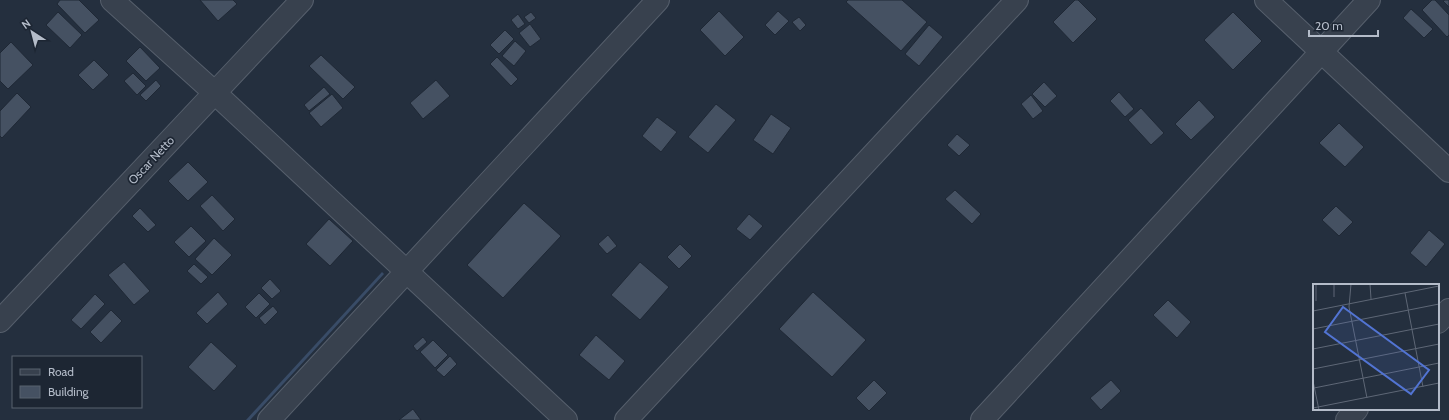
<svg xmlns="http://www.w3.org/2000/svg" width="1449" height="420" font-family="Cabin,sans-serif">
  <rect width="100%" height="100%" fill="#242f3e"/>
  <path fill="#394c67" d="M382 272 384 274 250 420H246Z"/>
  <path fill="#455162" stroke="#1f2835" d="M60 0H79L99 20 85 33 57 4Z
    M200 0H233L237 4 218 21Z
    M848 0H902L927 22 901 51 846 2Z
    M1075 0H1078L1097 19 1073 43 1053 22Z
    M1432 0H1435L1449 15V35L1447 37 1422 10Z
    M1445 0H1449V7L1443 1Z
    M1411 9 1433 29 1424 38 1403 18Z
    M719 11 744 37 725 56 700 30Z
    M778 11 789 21 775 35 765 25Z
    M58 12 82 35 70 48 46 25Z
    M531 12 536 18 529 23 524 17Z
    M1233 12 1262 41 1233 70 1204 40Z
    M518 14 525 24 518 29 511 20Z
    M799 17 806 25 800 31 792 22Z
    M530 24 541 39 530 47 519 33Z
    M929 25 943 37 919 66 905 54Z
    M505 30 514 39 499 54 490 45Z
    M515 41 526 51 514 66 502 56Z
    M11 42 33 65 8 89 0 81V53Z
    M140 47 160 68 146 81 126 61Z
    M321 55 355 87 343 99 309 66Z
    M497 57 518 79 511 86 490 64Z
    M94 60 109 75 93 90 78 75Z
    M133 73 146 86 137 95 124 81Z
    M156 80 161 86 146 101 140 95Z
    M436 80 450 96 423 119 410 103Z
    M1044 82 1057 96 1045 107 1032 94Z
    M324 87 330 94 309 111 304 105Z
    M1119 92 1134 109 1125 117 1110 101Z
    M17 93 31 107 2 138 0 136V111Z
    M332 94 343 108 321 127 309 113Z
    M1031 95 1043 111 1033 119 1021 104Z
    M1199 100 1215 117 1191 140 1175 124Z
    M716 104 736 120 708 153 688 137Z
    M1141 108 1164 133 1151 145 1128 120Z
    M771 114 791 128 773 154 753 140Z
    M657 117 677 132 661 152 642 136Z
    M1339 123 1364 147 1345 167 1319 143Z
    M957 134 970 145 959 156 947 145Z
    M188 162 208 182 188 201 168 181Z
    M955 190 981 214 972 224 945 199Z
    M212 195 235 219 223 231 200 206Z
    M524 203 561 236 503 298 467 265Z
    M1336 206 1353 222 1339 236 1322 220Z
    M140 208 156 225 148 232 132 216Z
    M749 214 763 226 750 240 736 229Z
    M329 219 353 241 330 266 306 244Z
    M191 226 206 241 189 257 174 242Z
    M1429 230 1445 244 1426 267 1410 253Z
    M608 235 617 246 607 254 598 244Z
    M214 238 232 255 212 275 195 259Z
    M680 244 692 256 679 269 667 257Z
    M124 262 150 291 134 305 108 275Z
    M640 262 669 287 640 320 611 295Z
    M194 264 208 277 201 284 187 271Z
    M270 279 281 291 272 299 261 288Z
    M218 292 228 304 207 324 196 313Z
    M813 292 866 340 832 377 779 329Z
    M259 293 270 304 256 318 245 307Z
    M95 294 105 304 81 329 71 320Z
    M1168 300 1191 322 1177 338 1153 315Z
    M273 306 278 312 265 325 259 318Z
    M111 310 122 321 101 343 90 332Z
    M596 335 625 361 609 380 579 355Z
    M423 337 427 342 417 351 413 346Z
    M433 340 448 355 435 368 420 352Z
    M211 342 237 366 214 391 188 367Z
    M450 356 457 364 444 377 436 370Z
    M874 380 887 393 869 411 856 398Z
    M1111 380 1121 391 1101 410 1090 398Z
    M413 409 421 420H399Z"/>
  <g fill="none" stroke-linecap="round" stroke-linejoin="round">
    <defs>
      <path id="minor" d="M112 0 215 93 566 420
        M1266 0 1449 171
        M0 321 302 0
        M1438 322 1449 310
        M269 420 658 0
        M626 420 1017 0
        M982 420 1369 0
        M1347 420 1357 409"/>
    </defs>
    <use href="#minor" stroke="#565f6c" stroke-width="24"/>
    <use href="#minor" stroke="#38414e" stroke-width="22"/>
  </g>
  <g text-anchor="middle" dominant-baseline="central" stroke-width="3.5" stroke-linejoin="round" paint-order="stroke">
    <g font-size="12" fill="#b4bcc9" stroke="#1d2633">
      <text transform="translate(151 160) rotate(-47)">Oscar Netto</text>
    </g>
  </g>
  <g transform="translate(1313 284)">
    <rect width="126" height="126" fill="#242f3e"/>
    <path fill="none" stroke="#5e6776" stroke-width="1" d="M3 0V17M38 0 36 23 54 114M57 0 58 15M92 9 110 103M21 13V0M0 27 126 2M0 45 126 20M0 65 126 40M0 85 126 60M0 97 6 126M1 104 126 79M0 124 126 99"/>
    <path fill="#5274d3" fill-opacity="0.15" stroke="#5274d3" stroke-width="2" d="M30 23 116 86 98 110 12 48Z"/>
    <rect width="126" height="126" fill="none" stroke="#b4bcc9" stroke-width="2"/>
  </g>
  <rect x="12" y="356" width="130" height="52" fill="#1d2633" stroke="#59626f"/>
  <rect x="20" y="369" width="20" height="6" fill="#38414e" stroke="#59626f"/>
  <text x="48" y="376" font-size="12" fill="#b4bcc9">Road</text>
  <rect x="20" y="386" width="20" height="12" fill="#455162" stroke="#59626f"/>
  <text x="48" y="396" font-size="12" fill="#b4bcc9">Building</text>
  <g transform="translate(32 32) rotate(324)" stroke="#1d2633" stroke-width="3" paint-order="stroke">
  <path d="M0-3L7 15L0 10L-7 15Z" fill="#b4bcc9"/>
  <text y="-6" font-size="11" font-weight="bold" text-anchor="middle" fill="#b4bcc9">N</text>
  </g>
  <path d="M1309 30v6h69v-6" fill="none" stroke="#b4bcc9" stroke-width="2"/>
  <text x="1315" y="30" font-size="12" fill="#b4bcc9" stroke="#1d2633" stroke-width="3" paint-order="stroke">20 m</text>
</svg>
